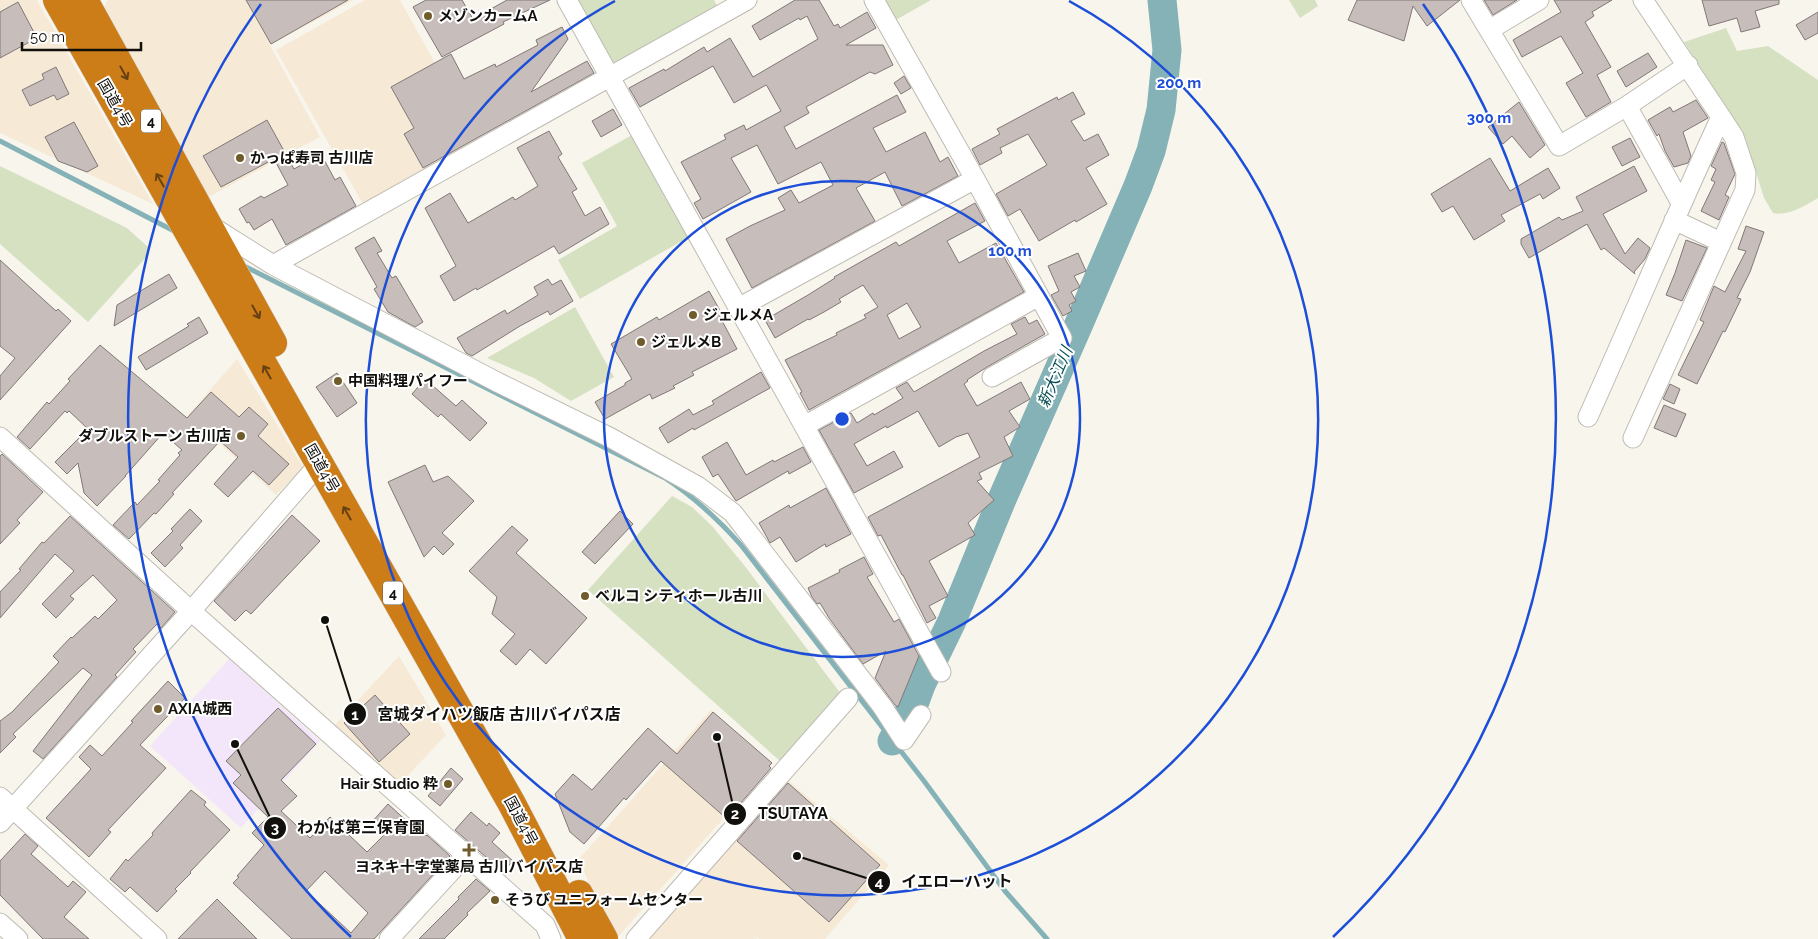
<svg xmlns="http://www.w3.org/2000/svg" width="1818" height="939" font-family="Raleway,'Noto Sans JP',sans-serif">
  <rect width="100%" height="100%" fill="#f8f5ed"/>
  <path fill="#f6ead6" d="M0 0H37L153 204 0 133Z
    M108 0H353L270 45 320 137 207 198 103 8Z
    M365 0H400L480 144 365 208 276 50Z
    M237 359 303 467 276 495 188 415Z
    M399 656 446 735 398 786 333 727Z
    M711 710 772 764 616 939H612L579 859Z
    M785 778 889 865 825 939H759L757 937 756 939H647Z"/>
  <path fill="#f3e6fa" d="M229 659 320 741 241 828 150 746Z"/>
  <path fill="#d6e1c2" d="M575 0H714L719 9 614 69Z
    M882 0H931L894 21Z
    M1289 0H1315L1318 6 1300 18Z
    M1726 28 1737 51 1768 46 1818 80V198C1806 205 1787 217 1773 213L1764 198 1745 137 1684 42Z
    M632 135 689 237 580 299 558 260 617 226 582 163Z
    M0 166 127 228 149 248V254L88 322 0 244Z
    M575 307 614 377 571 401 534 378 487 358Z
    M672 496 692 507 712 526 744 565 841 694 781 762 588 590Z"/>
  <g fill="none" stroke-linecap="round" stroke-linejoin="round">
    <path stroke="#84b2b7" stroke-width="5" d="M0 141 176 232
      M242 265 665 478C694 497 718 519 741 545L924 781 1005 891 1047 939"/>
    <path stroke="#84b2b7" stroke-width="29" d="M892 741 914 704 921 685 952 621 1002 499 1078 326 1138 186 1151 151 1161 110 1167 50 1162 0"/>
  </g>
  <path fill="#c7bdbb" stroke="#817877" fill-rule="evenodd" d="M246 0H348L271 44Z
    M426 0H462L473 19 507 0H550L503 22 504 24 442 57 413 7Z
    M795 0H819L834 26 838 24 840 28 867 12 876 28 846 45H883L893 65 875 74 870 72 806 107 809 113 784 127 796 149 897 95 906 112 873 128 886 152 925 132 940 162 948 157 958 176 902 206 885 172 856 188 875 221 752 288 726 239 750 226 785 210 778 198 791 190 799 203 833 185 821 162 778 184 757 145 731 158 751 192 703 219 694 203 701 199 681 162 726 139 724 135 744 125 746 130 781 111 767 86 766 85 734 103 713 66 640 107 629 88 664 69 665 71 704 47 707 52 730 38 753 77 818 39 807 16 800 20 799 18 760 40 752 26Z
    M1357 0H1460L1427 26 1413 6 1404 41 1348 20Z
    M1484 0H1517L1493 15Z
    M1554 0H1612L1592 12 1594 16 1585 22 1611 67 1597 75 1611 102 1586 117 1566 83 1583 73 1561 36 1522 57 1513 40 1561 12Z
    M1702 0H1779V4L1755 11 1760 27 1741 32 1737 18 1709 26Z
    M18 2 37 38 0 58V12Z
    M1818 12V33L1805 40 1796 25Z
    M562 27 568 39 531 92 587 61 594 73 423 168 404 134 414 128 391 87 451 54 464 79 495 64 496 67 538 45 536 40Z
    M1648 53 1657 67 1626 87 1617 71Z
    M56 67 69 94 57 100 54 95 30 106 22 90 44 79 42 74Z
    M904 76 911 88 901 94 894 83Z
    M1073 92 1085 114 1071 121 1084 141 1098 134 1109 155 1086 168 1107 204 1076 222 1075 220 1039 241 1020 209 1008 216 996 194 1047 165 1028 134 1000 148 1002 153 980 165 972 149 1000 134 997 129 1057 97 1058 100Z
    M1696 100 1708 118 1683 132 1691 156 1688 163 1674 167 1665 151 1659 134 1657 136 1648 120 1670 107 1673 112Z
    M1519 102 1545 145 1530 158 1512 136 1503 144 1488 127Z
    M613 109 622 125 601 137 592 121Z
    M267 120 294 169 321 154 335 180 340 177 356 206 286 245 272 219 254 230 249 222 247 223 239 209 261 196 264 198 288 185 274 159 221 187 203 156Z
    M74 122 98 166 87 172 58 161 45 137Z
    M549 131 562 154 558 157 577 189 572 192 585 216 600 207 609 224 559 254 554 246 477 290 476 288 454 301 440 276 456 266 425 208 450 193 468 223 513 197 515 200 538 186 517 148Z
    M1630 138 1640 157 1622 166 1612 147Z
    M1722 142 1724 143 1735 174 1725 195 1729 197 1719 220 1701 211 1715 182 1711 180 1716 169 1711 166Z
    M1490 158 1510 191 1548 168 1560 188 1543 199 1540 194 1501 215 1505 221 1474 240 1453 206 1442 212 1431 194Z
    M1634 166 1647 191 1603 214 1625 254 1638 238 1650 248 1645 259 1634 272 1635 274 1604 248 1601 250 1587 224 1529 258 1521 244V239L1559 217 1562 220 1583 211 1576 197Z
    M975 203 985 221 947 241 959 263 996 243 1024 292 809 410 800 393 802 392 785 360 837 335 836 333 866 318 864 315 878 307 863 285 839 299 841 302 824 312 809 320 808 319 775 338 765 320 808 295 835 278 834 277 896 242 899 246ZM907 303 921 327 899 339 887 315Z
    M1746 226 1764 232 1750 272 1737 298 1741 299 1725 332 1723 331 1697 384 1678 375 1704 322 1700 320 1714 286 1725 292 1746 251 1738 249Z
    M374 237 382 251 377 253 392 278 396 276 423 322 415 327 388 312 374 289 377 287 355 248Z
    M1686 240 1707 248 1682 301 1666 295 1675 273Z
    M1078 253 1086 271 1074 276 1080 287 1071 292 1076 301 1069 305 1072 311 1063 316 1051 295 1059 291 1048 266Z
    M0 260 56 311 58 309 71 321 0 400V376L15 358 0 346Z
    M169 274 177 288 114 326 117 305Z
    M548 279 552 285 561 280 573 301 550 315 548 311 520 326 472 356 466 353 457 338 505 310 507 314 538 295 534 287Z
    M709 291 722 314 719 315 737 349 692 372 694 375 673 386 675 388 652 399 650 394 605 419 595 402 625 385V383L632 379 611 344 657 317 659 320Z
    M199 317 208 333 146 370 138 357 189 326 187 324Z
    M1025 317 1029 324 1037 320 1045 334 987 367 967 380 968 381 964 384 977 406 1021 382 1030 399 1009 411 1020 427 1004 437 1013 456 979 473 982 479 977 481 994 500 968 523 975 535 929 561 948 596 929 606 936 618 927 623 903 575H902L881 535 878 536 868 517 980 457 968 433 956 437 939 447 918 411 887 428 886 426 854 444 867 466 894 451 903 467 854 493 819 430 851 413 857 423 873 413 874 415 903 398 896 388 907 382 914 392 984 351 1017 334 1011 324Z
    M100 345 187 418 211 392 239 417 249 407 268 424 258 436 289 464 269 485 253 471 228 497 214 484 238 457 220 441 172 493 174 494 156 514 154 513 129 539 113 525 135 502 137 505 160 481 158 480 180 455 178 453 182 450 163 433 125 476H126L97 506 84 493 78 463 67 474 55 462 88 429 69 411 67 413 65 411 30 449 17 437 47 402 49 404 70 381 68 379Z
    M761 372 770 388 694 430 693 428 668 443 659 428 689 409 693 415 714 404 712 401Z
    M337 373 357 403 337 417 316 387Z
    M425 379 456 406 462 400 487 423 470 441 441 414 438 417 412 394Z
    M1670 384 1680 389 1674 404 1663 399Z
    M1664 405 1686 414 1676 437 1654 428Z
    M727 442 746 475 773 460 774 462 803 447 811 462 789 474 788 471 736 501 718 474 713 477 702 457Z
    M2 454 43 492 17 520 20 523 0 544V456Z
    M425 465 433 482 448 476 474 501 442 533 454 544 443 555 434 546 424 557 388 482Z
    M826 488 851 534 826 547 825 544 796 562 780 537 770 543 759 523 789 505 790 508Z
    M190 509 202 521 180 545 183 548 165 567 151 553 173 531 171 529Z
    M620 511 633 524 595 564 582 552Z
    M292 515 320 541 251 614 246 610 235 621 214 601Z
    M70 516 175 612 161 628 157 624 133 649 136 652 115 675 117 677 43 759 33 751 92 675 83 668 13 734 16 737 0 753V721L12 712 59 662 53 656 71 637 72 638 95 616 98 619 117 600 93 575 70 596 74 599 56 618 42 604 74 571 55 554 0 618V592L21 570 19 569 42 542 44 543Z
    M512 526 528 540 516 553 587 618 546 664 530 649 516 665 500 651 515 634 492 614 497 597 469 571Z
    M864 557 873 574 867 577 894 622 899 619 919 656 898 707 895 705 875 678 886 651 863 664 829 618 820 603 817 604 812 597 808 588 840 572 839 570Z
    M168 681 185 698 140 745 166 768 108 830 111 832 89 857 46 818 91 769 79 757 90 745 102 756 133 722 131 721Z
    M375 695 410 734 379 762 344 723Z
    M278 708 316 744 281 780 297 796 281 811 310 838 330 817 367 852 384 835 371 823 388 804 410 824V822L426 836 427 835 450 856 374 939H292L233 883 239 877 237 876 264 845 252 833 268 817 233 783 241 775 226 761ZM325 871 368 913 351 933 306 891Z
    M713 712 772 763 769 766 771 768 727 819 661 761 626 800 624 798 584 844 570 832 555 794 573 774 592 790 648 728 677 754Z
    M451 768 463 779 440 806 428 796Z
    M788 783 880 865 829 922 737 841Z
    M191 790 206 802 204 805 230 830 190 872 191 873 175 889 177 891 157 912 130 887 125 892 110 879 126 859 128 861 153 835 152 833Z
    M471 812 487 826 489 823 500 833 492 842 513 861 503 872 455 830Z
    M25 834 38 846 31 854 68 887 73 881 86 892 64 917 89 939H43L0 895V861Z
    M476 879 490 891 467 913 468 915 444 939H419L459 899 458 897Z
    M217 899 257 939H178Z"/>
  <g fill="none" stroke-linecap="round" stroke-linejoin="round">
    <defs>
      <path id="street" d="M567 0 941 672
        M874 0 975 179 1062 338 992 377
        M1471 0 1559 146 1627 106 1688 65
        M1489 30 1539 0
        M1627 106 1681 203
        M1674 220 1721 242
        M211 226 273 265 747 0
        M273 265 499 383 611 438 699 487 733 513 882 706 904 740 921 715
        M738 308 975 179
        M1588 417C1633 317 1675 216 1721 117L1643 0
        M804 426 1039 296
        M0 437 191 611 545 925 551 939
        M1633 438 1745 190 1746 173 1734 137 1721 117
        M0 797 157 939
        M0 823 191 611 319 464
        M0 923 18 939
        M389 939 466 855
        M636 939 848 698"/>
      <path id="highway" d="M57 0 512 804 582 939
        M84 0 273 343
        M579 894 604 939"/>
    </defs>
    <use href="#street" stroke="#bebbb3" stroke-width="21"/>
    <use href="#highway" stroke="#d4d4d3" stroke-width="29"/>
    <use href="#street" stroke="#fff" stroke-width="19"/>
    <use href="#highway" stroke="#cd7d17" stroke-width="28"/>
  </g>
  <defs><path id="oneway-shaft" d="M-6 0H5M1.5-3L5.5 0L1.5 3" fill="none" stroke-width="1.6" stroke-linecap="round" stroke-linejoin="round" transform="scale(1.25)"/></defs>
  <g stroke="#664112">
    <use href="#oneway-shaft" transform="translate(124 73) rotate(61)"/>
    <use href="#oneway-shaft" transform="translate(160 180) rotate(-120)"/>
    <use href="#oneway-shaft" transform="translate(256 312) rotate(61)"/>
    <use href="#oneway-shaft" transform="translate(267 372) rotate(-120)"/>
    <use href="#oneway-shaft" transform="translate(347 513) rotate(-120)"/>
  </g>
  <g fill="none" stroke="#1d4ed8" stroke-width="2.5">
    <circle cx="842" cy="419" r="238"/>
    <path d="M1069 1A476 476 0 1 1 615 1"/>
    <path d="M351 937A714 714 0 0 1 261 4M1423 4A714 714 0 0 1 1333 937"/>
  </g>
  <g fill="#6f5c2a" stroke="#fff" stroke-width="2">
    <circle cx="428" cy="16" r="5"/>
    <circle cx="240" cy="158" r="5"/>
    <circle cx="693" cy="315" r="5"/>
    <circle cx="641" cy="342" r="5"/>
    <circle cx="338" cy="381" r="5"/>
    <circle cx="241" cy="436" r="5"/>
    <circle cx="585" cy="596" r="5"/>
    <circle cx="158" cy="709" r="5"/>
    <circle cx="448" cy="784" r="5"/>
    <path d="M466.5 842.5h5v5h5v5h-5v5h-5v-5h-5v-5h5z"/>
    <circle cx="495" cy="900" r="5"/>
  </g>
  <g text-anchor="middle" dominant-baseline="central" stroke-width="4" stroke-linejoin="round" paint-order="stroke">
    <g fill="#fff" stroke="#585856" stroke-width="1">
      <rect x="141" y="109.5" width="20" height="23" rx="4"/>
      <rect x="383" y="581.5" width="20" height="23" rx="4"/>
    </g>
    <g font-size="14" font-weight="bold" fill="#11100d">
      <text x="151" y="121">4</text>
      <text x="393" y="593">4</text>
    </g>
    <g font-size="15" font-weight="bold" fill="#11100d" stroke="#fff" text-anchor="start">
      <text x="438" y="16">メゾンカームA</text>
      <text x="250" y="158">かっぱ寿司 古川店</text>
      <text x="703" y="315">ジェルメA</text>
      <text x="651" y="342">ジェルメB</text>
      <text x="348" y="381">中国料理パイフー</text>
      <text x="231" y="436" text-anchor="end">ダブルストーン 古川店</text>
      <text x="595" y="596">ベルコ シティホール古川</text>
      <text x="168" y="709">AXIA城西</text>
      <text x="438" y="784" text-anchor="end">Hair Studio 粋</text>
      <text x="469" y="867" text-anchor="middle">ヨネキ十字堂薬局 古川バイパス店</text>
      <text x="505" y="900">そうび ユニフォームセンター</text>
    </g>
    <g font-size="15" fill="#11100d" stroke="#fff">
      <text transform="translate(115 103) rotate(60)">国道4号</text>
      <text transform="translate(322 468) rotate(60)">国道4号</text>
      <text transform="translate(521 821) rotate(62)">国道4号</text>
    </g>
    <g font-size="16" font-style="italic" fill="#084f55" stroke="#fff">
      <text transform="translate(1055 377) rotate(-67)">新大江川</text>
    </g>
  </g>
  <circle cx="842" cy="419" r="8" fill="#1d4ed8" stroke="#fff" stroke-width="2.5"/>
  <g font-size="15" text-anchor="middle" font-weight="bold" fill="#1d4ed8" stroke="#fff" stroke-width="4" stroke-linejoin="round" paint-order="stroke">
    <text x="1179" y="88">200 m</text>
    <text x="1489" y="123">300 m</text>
    <text x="1010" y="256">100 m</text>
  </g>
  <path fill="none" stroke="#11100d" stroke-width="2" d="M325 620L355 714M717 737L735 814M235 744L275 828M797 856L879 882"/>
  <g fill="#11100d" stroke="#fff" stroke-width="2">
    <circle cx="325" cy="620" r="5"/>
    <circle cx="717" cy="737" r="5"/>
    <circle cx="235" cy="744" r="5"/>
    <circle cx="797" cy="856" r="5"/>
    <circle cx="355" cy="714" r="12"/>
    <circle cx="735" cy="814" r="12"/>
    <circle cx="275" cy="828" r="12"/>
    <circle cx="879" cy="882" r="12"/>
  </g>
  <g font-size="15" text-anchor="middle" font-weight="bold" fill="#fff">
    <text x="355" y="720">1</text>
    <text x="735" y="819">2</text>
    <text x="275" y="833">3</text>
    <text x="879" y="887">4</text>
  </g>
  <g font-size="16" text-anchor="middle" font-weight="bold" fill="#11100d" stroke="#fff" stroke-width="4" stroke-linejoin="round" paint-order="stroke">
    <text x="499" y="720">宮城ダイハツ飯店 古川バイパス店</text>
    <text x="793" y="819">TSUTAYA</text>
    <text x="361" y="833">わかば第三保育園</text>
    <text x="957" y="887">イエローハット</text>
  </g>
  <path d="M22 42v8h119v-8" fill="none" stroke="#11100d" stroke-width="2.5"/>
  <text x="30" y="42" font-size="15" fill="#11100d" stroke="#ffffff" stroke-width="4" paint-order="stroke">50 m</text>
</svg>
